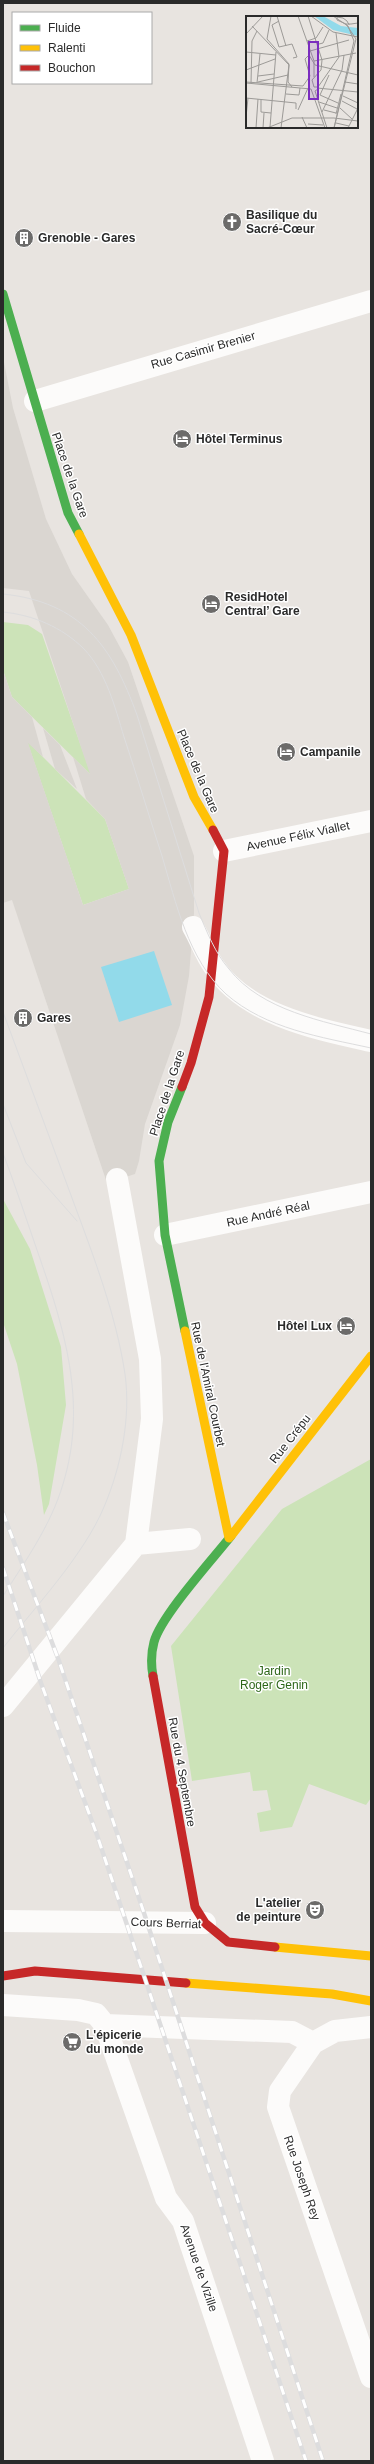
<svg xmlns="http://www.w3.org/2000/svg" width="374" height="2464" font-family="Helvetica,sans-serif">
  <rect width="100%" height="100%" fill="#e8e4e0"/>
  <path fill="#cce3b8" d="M3 622 28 625 42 634 91 775 12 697 3 670Z
    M27 741 105 819 129 889 83 905Z
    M3 1199 30 1249 61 1347 66 1405 49 1504 44 1515 37 1465 17 1364 3 1322Z
    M371 1459V1798L366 1805 309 1784 292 1827 260 1832 257 1813 271 1810 267 1790 253 1791 250 1772 192 1781 171 1646 282 1509Z"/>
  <path fill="#dad6d1" d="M3 357 13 408 46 519 72 574 108 625 128 662 194 856V913L189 976 180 1025 145 1124 139 1161 135 1174 107 1183 12 900 3 903V670L12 697 32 717 43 757 28 743 83 905 129 889 105 819 86 799 73 757 90 774 29 591 3 588Z
    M43 728 60 745 77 789 55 769Z"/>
  <path fill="#92daea" d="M154 951 172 1005 119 1022 101 967Z"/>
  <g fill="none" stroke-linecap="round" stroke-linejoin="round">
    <path stroke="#fcfbfa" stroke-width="22" d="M35 401 371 301
      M224 851 371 821
      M193 927C200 939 205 953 213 965 245 1015 317 1029 371 1041
      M165 1235 371 1192
      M136 1544 190 1539
      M3 1706 136 1544 152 1419 150 1359 117 1179
      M3 1921 205 1923
      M3 2005 78 2010 96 2014 105 2025 166 2198 183 2221 263 2461
      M105 2025 292 2032 313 2043
      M371 2027 335 2031 313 2043 280 2091 278 2107 371 2377"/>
    <path stroke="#4caf50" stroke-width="9" d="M3 294 68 513 79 534
      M182 1087 168 1122 159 1161 165 1235 185 1331
      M153 1676C151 1665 151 1653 154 1642 161 1616 212 1560 231 1536"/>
    <path stroke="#ffc107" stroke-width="9" d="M79 534 131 635 194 797 213 830
      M185 1331 229 1538
      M231 1536 371 1356
      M275 1947 371 1956
      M186 1983 332 1994 371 2001"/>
    <path stroke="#c62828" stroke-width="9" d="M182 1087 191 1063 209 997 224 851 213 830
      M153 1676 195 1907 205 1923 228 1942 275 1947
      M3 1976 35 1971 186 1983"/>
    <path stroke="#ddddde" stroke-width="1" d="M3 594C81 602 112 646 137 715L199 913C207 932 215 953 229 969 262 1011 323 1021 371 1034
      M3 612C33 615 62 627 84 649 106 672 115 707 124 737 137 776 149 816 162 856 176 903 188 959 226 994 266 1029 321 1037 371 1048
      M3 1012C26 1074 49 1136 72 1198 93 1255 116 1314 125 1374 131 1418 121 1467 104 1507 84 1555 35 1607 3 1648
      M3 1104 26 1163 77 1221
      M3 1153C15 1185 26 1218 37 1250 64 1327 88 1403 63 1484 51 1525 26 1560 3 1596"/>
    <defs>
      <path id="rail" d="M3 1513 59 1661 143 1910 323 2461
        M3 1568 41 1683 97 1835 306 2461"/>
    </defs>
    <use href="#rail" stroke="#ddddde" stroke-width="4.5"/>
    <use href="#rail" stroke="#fff" stroke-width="3" stroke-dasharray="9" stroke-linecap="butt"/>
  </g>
  <defs>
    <symbol id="church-disc" viewBox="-11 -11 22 22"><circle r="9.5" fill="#6c6b6a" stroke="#fff"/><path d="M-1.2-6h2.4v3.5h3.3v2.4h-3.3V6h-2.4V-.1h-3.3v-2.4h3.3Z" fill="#fff"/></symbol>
    <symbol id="building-disc" viewBox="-11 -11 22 22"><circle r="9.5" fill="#6c6b6a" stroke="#fff"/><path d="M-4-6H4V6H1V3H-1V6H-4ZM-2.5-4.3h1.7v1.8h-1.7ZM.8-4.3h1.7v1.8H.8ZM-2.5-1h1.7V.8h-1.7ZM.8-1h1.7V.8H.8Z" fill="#fff"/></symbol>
    <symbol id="hotel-disc" viewBox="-11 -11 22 22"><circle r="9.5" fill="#6c6b6a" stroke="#fff"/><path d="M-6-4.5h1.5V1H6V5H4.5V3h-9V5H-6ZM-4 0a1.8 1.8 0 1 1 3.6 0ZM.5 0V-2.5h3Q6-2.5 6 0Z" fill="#fff"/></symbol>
    <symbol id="theatre-disc" viewBox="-11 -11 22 22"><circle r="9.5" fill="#6c6b6a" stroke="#fff"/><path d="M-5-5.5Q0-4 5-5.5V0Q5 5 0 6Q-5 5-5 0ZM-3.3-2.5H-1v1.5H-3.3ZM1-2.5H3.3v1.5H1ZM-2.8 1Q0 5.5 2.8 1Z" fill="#fff"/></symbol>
    <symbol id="supermarket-disc" viewBox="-11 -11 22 22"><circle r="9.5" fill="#6c6b6a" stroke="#fff"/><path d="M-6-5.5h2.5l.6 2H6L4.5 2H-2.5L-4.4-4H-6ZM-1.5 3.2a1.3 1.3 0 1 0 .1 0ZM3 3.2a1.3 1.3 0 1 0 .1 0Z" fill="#fff"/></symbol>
  </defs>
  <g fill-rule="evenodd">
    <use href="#church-disc" x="221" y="211" width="22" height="22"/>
    <use href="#building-disc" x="13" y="227" width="22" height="22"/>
    <use href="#hotel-disc" x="171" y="428" width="22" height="22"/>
    <use href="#hotel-disc" x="200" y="593" width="22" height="22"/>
    <use href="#hotel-disc" x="275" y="741" width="22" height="22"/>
    <use href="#building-disc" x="12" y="1007" width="22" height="22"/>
    <use href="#hotel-disc" x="335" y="1315" width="22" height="22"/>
    <use href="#theatre-disc" x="304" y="1899" width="22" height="22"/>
    <use href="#supermarket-disc" x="61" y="2031" width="22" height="22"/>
  </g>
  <g text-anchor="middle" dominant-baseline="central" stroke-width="3" stroke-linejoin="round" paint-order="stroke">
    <g font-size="12" font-weight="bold" fill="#2a2a2a" stroke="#fff" text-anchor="start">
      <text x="246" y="215">Basilique du<tspan x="246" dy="14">Sacré-Cœur</tspan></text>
      <text x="38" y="238">Grenoble - Gares</text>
      <text x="196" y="439">Hôtel Terminus</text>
      <text x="225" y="597">ResidHotel<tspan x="225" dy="14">Central’ Gare</tspan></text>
      <text x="300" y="752">Campanile</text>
      <text x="37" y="1018">Gares</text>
      <text x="332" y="1326" text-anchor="end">Hôtel Lux</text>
      <text x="301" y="1903" text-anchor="end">L'atelier<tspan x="301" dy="14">de peinture</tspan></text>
      <text x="86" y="2035">L'épicerie<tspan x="86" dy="14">du monde</tspan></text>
    </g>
    <g font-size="12" fill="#2a2a2a" stroke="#fff">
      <text transform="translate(203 350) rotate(-16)">Rue Casimir Brenier</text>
      <text transform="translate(70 475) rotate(71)">Place de la Gare</text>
      <text transform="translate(198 771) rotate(67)">Place de la Gare</text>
      <text transform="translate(298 836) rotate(-12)">Avenue Félix Viallet</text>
      <text transform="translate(167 1093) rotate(-72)">Place de la Gare</text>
      <text transform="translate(268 1214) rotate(-12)">Rue André Réal</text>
      <text transform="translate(208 1384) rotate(78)">Rue de l'Amiral Courbet</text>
      <text transform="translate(290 1439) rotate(-52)">Rue Crépu</text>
      <text transform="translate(182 1772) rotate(80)">Rue du 4 Septembre</text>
      <text transform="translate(166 1923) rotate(2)">Cours Berriat</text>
      <text transform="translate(302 2178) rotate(71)">Rue Joseph Rey</text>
      <text transform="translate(199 2268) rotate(71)">Avenue de Vizille</text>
    </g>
    <g font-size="12" fill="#2e6719" stroke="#fff">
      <text x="274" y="1671">Jardin<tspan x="274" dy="14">Roger Genin</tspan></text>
    </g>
  </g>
  <g transform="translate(246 16)">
    <rect width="112" height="112" fill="#e8e4e0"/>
    <path d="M68 0H77L95 10 112 12V20L87 14Z" fill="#92daea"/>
    <path fill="none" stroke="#9c9a97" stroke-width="1" d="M25 0 21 23 43 48 42 66 46 71M31 0 40 30M52 0 68 45V61M62 0 76 44 75 54 66 64 68 71H72M65 0 87 16 112 21M87 0 102 10 108 25 88 112M33 5 26 9 33 31 46 28 51 41 47 42M103 9V8L102 7 101 5 97 2 91 1V4L100 8H105L112 7M6 10 43 49 35 112M0 18 17 0M61 25 70 22 77 11M73 28 77 27 83 14M64 35 103 24M0 36 30 39M68 45 110 37M0 54 29 43M83 59 74 79 92 87M12 60 28 58M0 66 57 70 64 60 59 43 63 39 69 49 112 59M12 66 42 59M99 66 112 68M0 67 65 73 79 112M5 67 6 25 11 15M11 67 14 38M72 71 93 41 90 17M71 72 112 76M72 73 69 75 81 112M40 78 53 79 54 72M97 80 112 87M0 82 50 87V93M15 84V96L25 97M96 85 111 93M73 86 91 92M94 92 106 103M52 94 62 72M78 94 90 97M76 96 96 54 98 39M90 98 95 78M0 101 2 82M56 101 61 112M90 107 103 110M62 108 77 109M24 111 30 36M10 112 12 83M17 112 18 97M21 112 46 102H88L112 105M88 112 110 23 100 8M102 112 112 92"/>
    <path fill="#7b2cbf" fill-opacity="0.15" stroke="#7b2cbf" stroke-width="2" d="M63 26H72V83H63Z"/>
    <rect width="112" height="112" fill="none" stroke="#2a2a2a" stroke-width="2"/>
  </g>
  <rect width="374" height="2464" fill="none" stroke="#2a2a2a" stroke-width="8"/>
  <rect x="12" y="12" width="140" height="72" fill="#ffffff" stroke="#aaaaaa"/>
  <rect x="20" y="25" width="20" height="6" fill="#4caf50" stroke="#aaaaaa"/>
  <text x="48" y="32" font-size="12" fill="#2a2a2a">Fluide</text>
  <rect x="20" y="45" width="20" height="6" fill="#ffc107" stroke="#aaaaaa"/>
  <text x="48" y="52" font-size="12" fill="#2a2a2a">Ralenti</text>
  <rect x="20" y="65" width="20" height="6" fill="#c62828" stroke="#aaaaaa"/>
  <text x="48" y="72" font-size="12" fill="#2a2a2a">Bouchon</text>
</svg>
